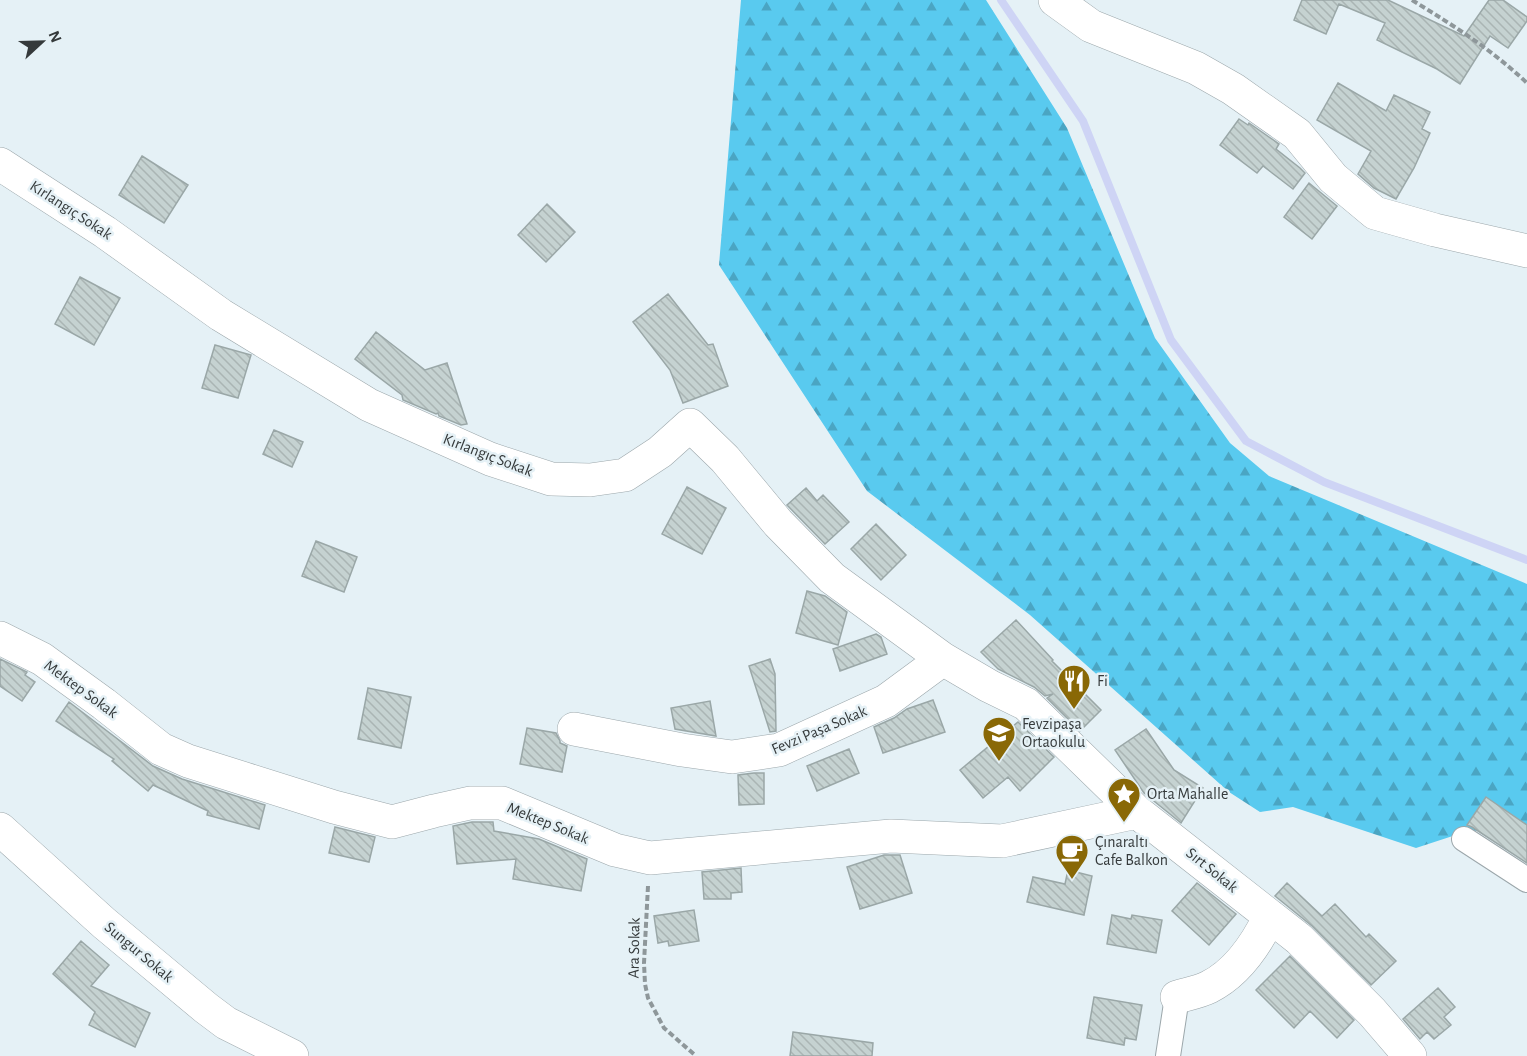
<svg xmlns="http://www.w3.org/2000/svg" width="1527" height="1056" font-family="'Alegreya Sans',sans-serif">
  <defs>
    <pattern id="forest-firs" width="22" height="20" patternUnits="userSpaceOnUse" patternTransform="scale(1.5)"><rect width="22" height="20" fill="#59caef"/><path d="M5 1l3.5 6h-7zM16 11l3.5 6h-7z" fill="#4aa5c3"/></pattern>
    <pattern id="building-back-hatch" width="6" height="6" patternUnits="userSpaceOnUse" patternTransform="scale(1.5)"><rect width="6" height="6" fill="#c5d2d1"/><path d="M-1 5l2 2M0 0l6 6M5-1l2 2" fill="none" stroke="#aab5b4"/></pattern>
  </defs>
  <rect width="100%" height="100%" fill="#e5f1f6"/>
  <path fill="url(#forest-firs)" d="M741 0H986L1067 128 1155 338 1230 443 1269 476 1527 584V828L1468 831 1416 848 1293 807 1260 812 1229 792 1030 615 867 491 719 265Z"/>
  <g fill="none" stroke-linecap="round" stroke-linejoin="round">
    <path stroke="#ced4f5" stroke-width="8" d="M1001 0 1083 121 1171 340 1246 441 1324 482 1527 560"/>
  </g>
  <path fill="url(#building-back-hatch)" stroke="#9aa7a7" stroke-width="1.5" d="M1302 0H1388L1464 36 1489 0H1503L1527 17V21L1508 48 1490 36 1460 84 1437 69 1377 40 1385 23 1339 4 1326 34 1294 20Z
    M1338 83 1386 111 1394 95 1430 112 1422 129 1430 133 1414 168 1396 199 1374 188 1358 174 1371 151 1317 120Z
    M1239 119 1248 125 1249 123 1279 144 1276 149 1300 168 1305 173 1293 189 1263 166 1257 173 1220 145Z
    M142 156 188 185 164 223 119 195Z
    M1309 183 1337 206 1312 239 1284 217Z
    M547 204 575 232 546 262 518 235Z
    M80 277 120 298 94 345 55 324Z
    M668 294 708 345 713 344 728 386 683 403 670 370 633 322Z
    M376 332 425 370 447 363 467 424 461 425 439 416 438 413 436 414 403 400 402 395 355 359Z
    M215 345 251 355 238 398 202 388Z
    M274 430 303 442 292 467 263 454Z
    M687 487 726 508 702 554 662 534Z
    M806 488 817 501 823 495 849 522 825 544 787 505Z
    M876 524 906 555 881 580 851 549Z
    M316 541 357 557 344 592 302 576Z
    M807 591 825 596 847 612 838 645 796 633Z
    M1016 620 1053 660 1052 661 1101 710 1080 731 1047 698 1053 694 1045 696 1034 687 998 669 981 652Z
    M876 634 881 637 887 654 840 671 833 649Z
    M0 659 27 672 25 675 35 682 22 701 0 686Z
    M770 659 775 674 776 731 770 732 749 666Z
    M368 688 411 697 401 748 358 739Z
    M933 700 945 732 883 753 874 727 894 718 907 709Z
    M710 701 716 736 675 729 671 708Z
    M69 702 153 766 182 779 265 805 259 829 207 815 208 811 153 785 148 791 112 761 114 759 56 721Z
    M1018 722 1054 757 1020 791 1008 777 983 798 960 770Z
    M527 728 556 733 560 741V743L567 746 562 772 520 764Z
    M1146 729 1174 770 1203 788 1181 823 1144 793 1115 750Z
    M849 749 859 773 817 791 807 766Z
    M754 773H764V804L739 805 738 775Z
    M1486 797 1527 825V863L1472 827 1467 825Z
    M472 822H493L494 831 539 839 587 859 581 891 513 879 516 859 457 864 453 826Z
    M335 827 375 837 369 862 329 853Z
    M884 855H900L912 893 860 909 847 867Z
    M741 868 742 892 731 893V899H704L702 872Z
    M1068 870 1092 876 1084 915 1027 902 1033 877 1065 884Z
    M1197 883 1236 914 1209 945 1172 911Z
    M1287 883 1322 916 1335 904 1366 937 1369 934 1396 961 1371 985 1312 926 1275 896Z
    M694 910 699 941 669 946 668 941 658 943 654 916Z
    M1112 915 1131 919 1132 915 1162 920 1156 953 1107 944Z
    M81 941 109 965 91 986 150 1013 135 1047 89 1025 95 1012 53 974Z
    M1290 956 1354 1020 1337 1038 1310 1011 1294 1028 1256 990Z
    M1438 988 1455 1007 1444 1017 1451 1025 1434 1039 1427 1032 1420 1039 1403 1019Z
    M1094 997 1142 1005 1136 1040 1125 1038 1124 1045 1087 1038Z
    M793 1032 873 1043 872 1056H790Z"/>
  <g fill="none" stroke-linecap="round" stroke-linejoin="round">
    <defs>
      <path id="pedestrian" d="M1464 839 1527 880
        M1168 1056 1177 997"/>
      <path id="minor" d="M1055 0 1091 26 1196 68 1233 89 1297 134 1333 178 1375 213 1435 230 1527 251
        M0 164 105 232 221 315 369 405 490 459 551 479 590 480 625 475 660 452 690 425 725 459 778 523 832 578 943 659 989 686 1026 704 1137 812 1299 939 1372 1012 1410 1056
        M0 638 42 659 104 704 161 749 188 761 334 807 392 822 434 811 470 803H502L615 850 650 858 891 836 1002 841 1137 812
        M574 729 682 750 732 757 779 750 886 701 943 659
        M0 829 104 923 206 1008 226 1023 292 1056
        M1177 997C1187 994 1199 992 1209 987 1237 973 1257 943 1270 916"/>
    </defs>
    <use href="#pedestrian" stroke="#9ca7ab" stroke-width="26"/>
    <use href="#minor" stroke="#9ca7ab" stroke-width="34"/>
    <path stroke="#8e979a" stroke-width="4" stroke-dasharray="6 3" stroke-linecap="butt" d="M1412 0C1454 26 1491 49 1527 83
      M648 886 644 963 645 984 648 998 664 1028 696 1056"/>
    <use href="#pedestrian" stroke="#fff" stroke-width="24"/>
    <use href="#minor" stroke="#fff" stroke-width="33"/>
  </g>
  <defs>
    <symbol id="restaurant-pin" viewBox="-11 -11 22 30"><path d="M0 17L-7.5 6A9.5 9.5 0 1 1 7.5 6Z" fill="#896806" stroke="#e5f1f6"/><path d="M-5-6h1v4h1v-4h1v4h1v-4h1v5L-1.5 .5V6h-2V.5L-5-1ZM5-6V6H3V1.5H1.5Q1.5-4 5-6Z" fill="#fff"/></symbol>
    <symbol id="school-pin" viewBox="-11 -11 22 30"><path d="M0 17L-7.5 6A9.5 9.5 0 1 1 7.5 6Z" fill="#896806" stroke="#e5f1f6"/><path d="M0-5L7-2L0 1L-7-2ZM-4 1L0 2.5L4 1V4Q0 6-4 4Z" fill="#fff"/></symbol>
    <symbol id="sight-pin" viewBox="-11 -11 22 30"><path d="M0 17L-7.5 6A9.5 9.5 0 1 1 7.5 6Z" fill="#896806" stroke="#e5f1f6"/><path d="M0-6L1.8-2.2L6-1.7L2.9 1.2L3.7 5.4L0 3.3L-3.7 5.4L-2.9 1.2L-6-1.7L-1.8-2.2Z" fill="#fff"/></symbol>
    <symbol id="cafe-pin" viewBox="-11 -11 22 30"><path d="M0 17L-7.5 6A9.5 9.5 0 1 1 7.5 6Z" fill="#896806" stroke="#e5f1f6"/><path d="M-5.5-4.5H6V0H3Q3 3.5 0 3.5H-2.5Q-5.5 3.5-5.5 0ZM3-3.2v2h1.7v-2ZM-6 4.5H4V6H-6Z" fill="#fff"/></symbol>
  </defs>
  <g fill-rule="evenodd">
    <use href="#restaurant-pin" x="1055" y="662" width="38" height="52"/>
    <use href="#school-pin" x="980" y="714" width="38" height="52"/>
    <use href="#sight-pin" x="1105" y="775" width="38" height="52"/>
    <use href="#cafe-pin" x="1053" y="832" width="38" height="52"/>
  </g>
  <g text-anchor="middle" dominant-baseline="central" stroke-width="5" stroke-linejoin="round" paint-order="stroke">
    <g font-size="16" fill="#353a3b" stroke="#e5f1f6">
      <text transform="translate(71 210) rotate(33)">Kırlangıç Sokak</text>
      <text transform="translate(488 455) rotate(21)">Kırlangıç Sokak</text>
      <text transform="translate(81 689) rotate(36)">Mektep Sokak</text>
      <text transform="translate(819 730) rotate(-23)">Fevzi Paşa Sokak</text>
      <text transform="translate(548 823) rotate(22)">Mektep Sokak</text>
      <text transform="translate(1212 870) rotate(39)">Sırt Sokak</text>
      <text transform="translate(634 948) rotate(-89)">Ara Sokak</text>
      <text transform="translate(139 952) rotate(40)">Sungur Sokak</text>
    </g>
    <g font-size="16" fill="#353a3b" stroke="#e5f1f6" text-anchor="start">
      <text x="1097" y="681">Fi</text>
      <text x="1022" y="724">Fevzipaşa<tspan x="1022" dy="18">Ortaokulu</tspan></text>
      <text x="1147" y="794">Orta Mahalle</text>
      <text x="1095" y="842">Çınaraltı<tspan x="1095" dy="18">Cafe Balkon</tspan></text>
    </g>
  </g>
  <g transform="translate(42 42) rotate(68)" stroke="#e5f1f6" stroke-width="4.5" paint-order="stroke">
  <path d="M0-4.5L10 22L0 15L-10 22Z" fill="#353a3b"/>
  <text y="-9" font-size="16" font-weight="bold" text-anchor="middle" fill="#353a3b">N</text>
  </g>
</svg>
